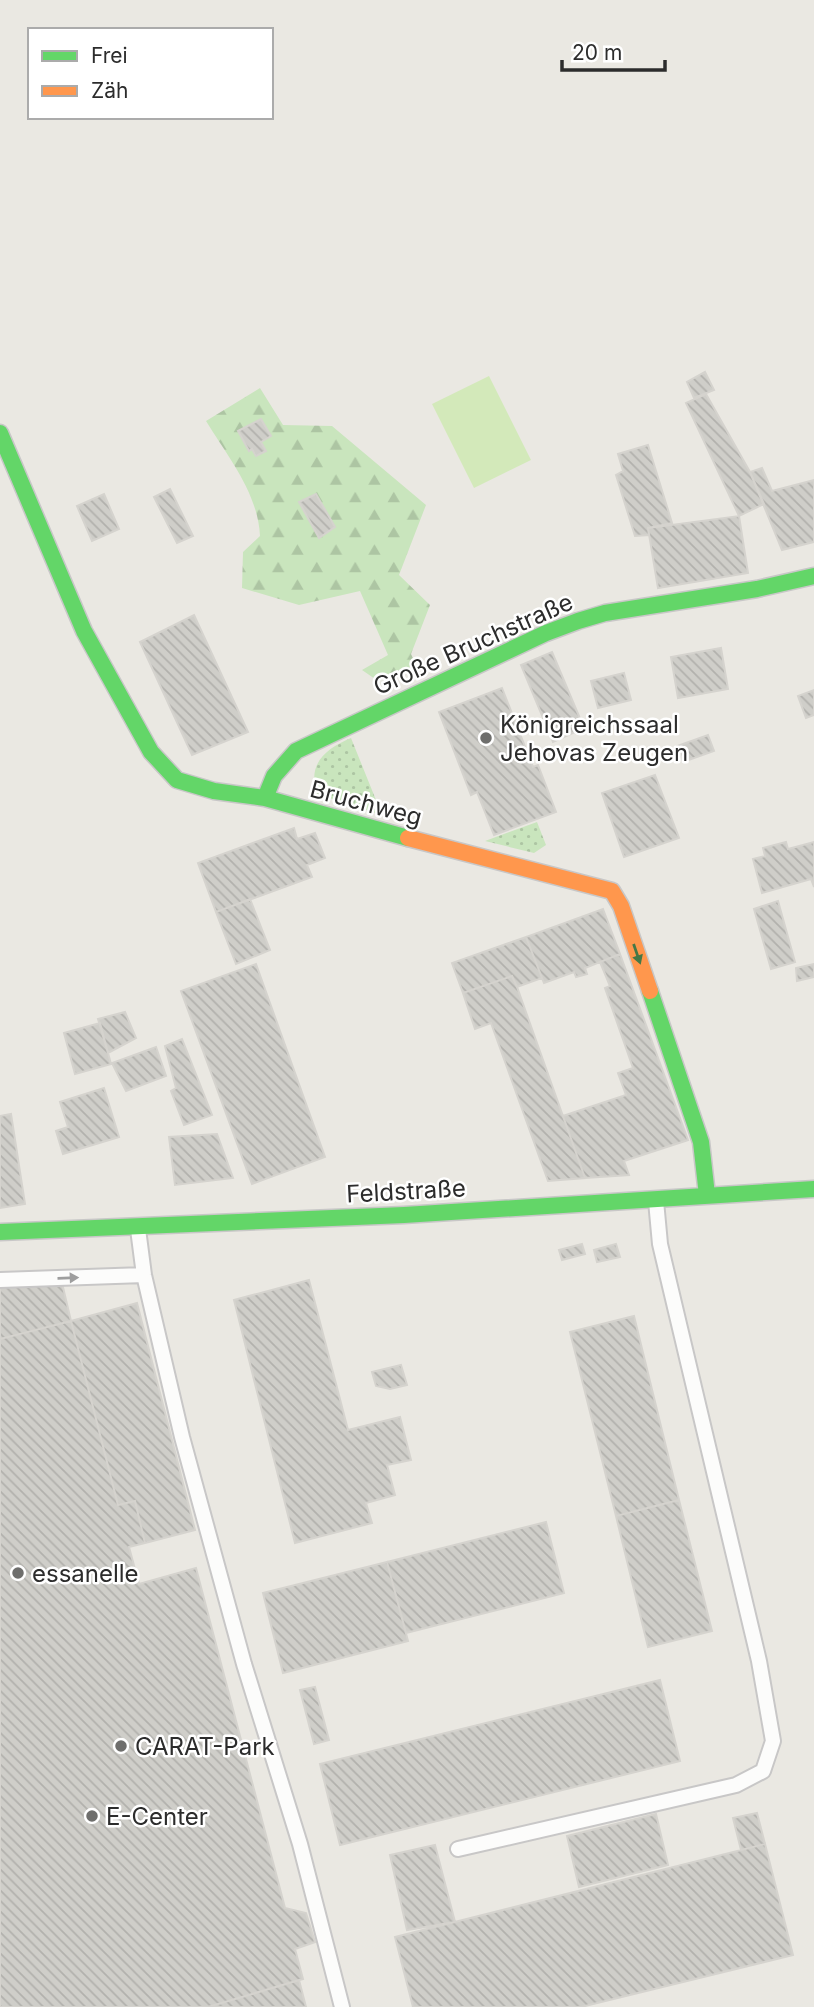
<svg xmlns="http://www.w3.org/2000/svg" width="814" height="2007" font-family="Inter,sans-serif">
  <defs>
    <pattern id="grass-dots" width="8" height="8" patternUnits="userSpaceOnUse" patternTransform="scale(1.75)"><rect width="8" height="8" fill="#c9e5bd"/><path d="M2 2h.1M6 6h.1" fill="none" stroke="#adc5a3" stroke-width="1.8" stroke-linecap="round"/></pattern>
    <pattern id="forest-firs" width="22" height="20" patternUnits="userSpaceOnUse" patternTransform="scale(1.75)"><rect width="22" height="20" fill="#c9e5bd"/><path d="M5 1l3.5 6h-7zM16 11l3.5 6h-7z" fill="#adc5a3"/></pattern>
    <pattern id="building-back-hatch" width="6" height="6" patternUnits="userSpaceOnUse" patternTransform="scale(1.75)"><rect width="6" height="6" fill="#cfcec9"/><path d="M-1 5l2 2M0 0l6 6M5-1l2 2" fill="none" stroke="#b2b1ad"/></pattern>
  </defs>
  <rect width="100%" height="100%" fill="#eae8e2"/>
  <path fill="url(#grass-dots)" d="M351 738 382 815 317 794C307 764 325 749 351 738Z
    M537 822 546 845 534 853 485 841Z"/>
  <path fill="url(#forest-firs)" d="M260 388 283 425 332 426 426 505 399 575 430 605 411 654 416 665 378 681 362 670 388 655 360 591 299 605 242 588 243 552 260 536C258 493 228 457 206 421Z"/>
  <path fill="#d3e9ba" d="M489 376 531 460 474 488 432 404Z"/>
  <path fill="url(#building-back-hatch)" stroke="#d5d3ce" stroke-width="2" d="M705 372 714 390 694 398 687 382Z
    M706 394 750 472 764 504 739 516 686 403Z
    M261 419 271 436 261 442 266 451 256 456 252 449 249 451 238 431Z
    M648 445 672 523 648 528 649 535 635 536 616 475 623 471 618 454Z
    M762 468 772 491 814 480V542L782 550 750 472Z
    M170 489 193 536 177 543 154 497Z
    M104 494 119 529 92 541 77 506Z
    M316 494 335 527 319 538 299 502Z
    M739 516 748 573 658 588 648 528Z
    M194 615 248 732 192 755 140 642Z
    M721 648 728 689 678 698 671 657Z
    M552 652 584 728 553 742 521 665Z
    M624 673 631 700 598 708 591 681Z
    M502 688 533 767 538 765 556 812 494 835 477 792 471 795 439 712Z
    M814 690V715L806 718 798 696Z
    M708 735 714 751 683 762 677 746Z
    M655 775 679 838 624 857 602 793Z
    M294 828 297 839 315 833 325 858 307 865 312 877 216 912 198 863Z
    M786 842 788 849 814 842V887L811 879 762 893 753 859 765 856 763 848Z
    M250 899 270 950 236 964 216 912Z
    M778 901 795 962 771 969 754 909Z
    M603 909 620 954 585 968 587 974 576 977 574 972 544 983 526 937Z
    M526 937 542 978 517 987 512 976 463 993 452 963Z
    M620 954 688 1140 624 1161 629 1175 585 1178 563 1116 626 1095 618 1073 633 1068 605 988 610 986 600 962Z
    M256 964 325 1157 252 1184 181 991Z
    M814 964V977L797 981 796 968Z
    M512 976 517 987 585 1178 548 1181 491 1023 475 1029 463 993Z
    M125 1012 136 1038 108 1053 98 1019Z
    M100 1023 111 1064 75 1074 64 1033Z
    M182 1039 212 1115 184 1125 171 1091 176 1088 165 1046Z
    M156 1047 166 1076 126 1091 112 1063Z
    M104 1088 119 1137 63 1154 56 1131 68 1127 60 1102Z
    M11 1114 25 1204 0 1208V1116Z
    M217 1134 233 1178 175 1185 169 1137Z
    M582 1244 585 1254 562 1260 559 1250Z
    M616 1244 620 1257 597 1262 594 1250Z
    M309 1280 348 1430 400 1417 411 1460 387 1465 395 1495 366 1503 372 1523 295 1543 234 1300Z
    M62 1283 71 1321 0 1339V1287Z
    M137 1303 195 1530 145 1543 135 1501 118 1505 71 1321Z
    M634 1316 679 1500 616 1516 570 1332Z
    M71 1321 118 1505 135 1501 145 1543 129 1547 139 1584 196 1568 285 1908 306 1913 315 1942 295 1949 303 1979 208 2007H0V1339Z
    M401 1365 407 1385 390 1389 376 1386 372 1372Z
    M679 1500 712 1631 648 1647 616 1516Z
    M546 1522 564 1593 406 1633 387 1562Z
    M387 1562 408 1641 283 1673 263 1593Z
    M660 1680 680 1761 340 1845 320 1764Z
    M315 1687 329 1740 314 1744 300 1690Z
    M757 1813 765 1844 741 1850 733 1818Z
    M656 1814 668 1865 579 1887 567 1836Z
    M765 1844 793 1955 581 2007H413L395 1937Z
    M435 1845 455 1922 407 1930 390 1855Z
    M299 1980 306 2007H208Z"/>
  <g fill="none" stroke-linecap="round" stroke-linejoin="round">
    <defs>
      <path id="lane" d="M138 1229 144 1275 182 1437 244 1664 300 1844 342 2007
        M0 1280 144 1275
        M458 1849 736 1785 763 1771 773 1741 759 1661 660 1244 656 1201"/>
      <path id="fast" d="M0 433 84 631 151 752 177 780 214 791 265 798 408 838
        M265 798 274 776 296 751 546 633 578 621 605 613 757 589 814 576
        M650 991 701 1142 707 1195
        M0 1232 404 1215 814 1189"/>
      <path id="slow" d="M408 838 612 891 621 906 650 991"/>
    </defs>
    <use href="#lane" stroke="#c8c7c7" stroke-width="18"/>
    <use href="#fast" stroke="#c8c7c7" stroke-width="19"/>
    <use href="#slow" stroke="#c8c7c7" stroke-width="19"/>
    <use href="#lane" stroke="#fcfcfb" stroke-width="14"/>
    <use href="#fast" stroke="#63d668" stroke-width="16"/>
    <use href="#slow" stroke="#ff974d" stroke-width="16"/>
  </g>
  <defs><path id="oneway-solid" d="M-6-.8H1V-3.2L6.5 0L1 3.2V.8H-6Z" transform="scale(1.75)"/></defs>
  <use fill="#457847" href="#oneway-solid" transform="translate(637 954) rotate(71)"/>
  <use fill="#9e9e9e" href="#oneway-solid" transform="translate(68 1278) rotate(-2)"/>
  <g fill="#6e6e6c" stroke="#fff" stroke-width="2.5">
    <circle cx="486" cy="738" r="7"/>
    <circle cx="18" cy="1573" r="7"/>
    <circle cx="121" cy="1746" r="7"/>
    <circle cx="92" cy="1816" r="7"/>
  </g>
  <g text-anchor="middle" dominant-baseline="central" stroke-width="5" stroke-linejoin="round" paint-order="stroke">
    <g font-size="24" fill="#2c2c2c" stroke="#fff">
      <text transform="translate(473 644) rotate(-24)">Große Bruchstraße</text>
      <text transform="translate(366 803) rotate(15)">Bruchweg</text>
      <text transform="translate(406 1191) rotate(-3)">Feldstraße</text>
    </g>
    <g font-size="24" fill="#2c2c2c" stroke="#fff" text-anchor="start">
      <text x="500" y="724">Königreichssaal<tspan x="500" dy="28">Jehovas Zeugen</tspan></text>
      <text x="32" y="1573">essanelle</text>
      <text x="135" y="1746">CARAT-Park</text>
      <text x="106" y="1816">E-Center</text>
    </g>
  </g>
  <rect x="28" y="28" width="245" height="91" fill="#ffffff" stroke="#ababab" stroke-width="2"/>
  <rect x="42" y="51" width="35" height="10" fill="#63d668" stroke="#ababab" stroke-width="2"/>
  <text x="91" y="63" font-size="21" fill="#2c2c2c">Frei</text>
  <rect x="42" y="86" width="35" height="10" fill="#ff974d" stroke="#ababab" stroke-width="2"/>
  <text x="91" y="98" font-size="21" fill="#2c2c2c">Zäh</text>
  <path d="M562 60v10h103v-10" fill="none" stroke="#2c2c2c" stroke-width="3.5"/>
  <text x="572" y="60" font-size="21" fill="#2c2c2c" stroke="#ffffff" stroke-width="5" paint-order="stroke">20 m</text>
</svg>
